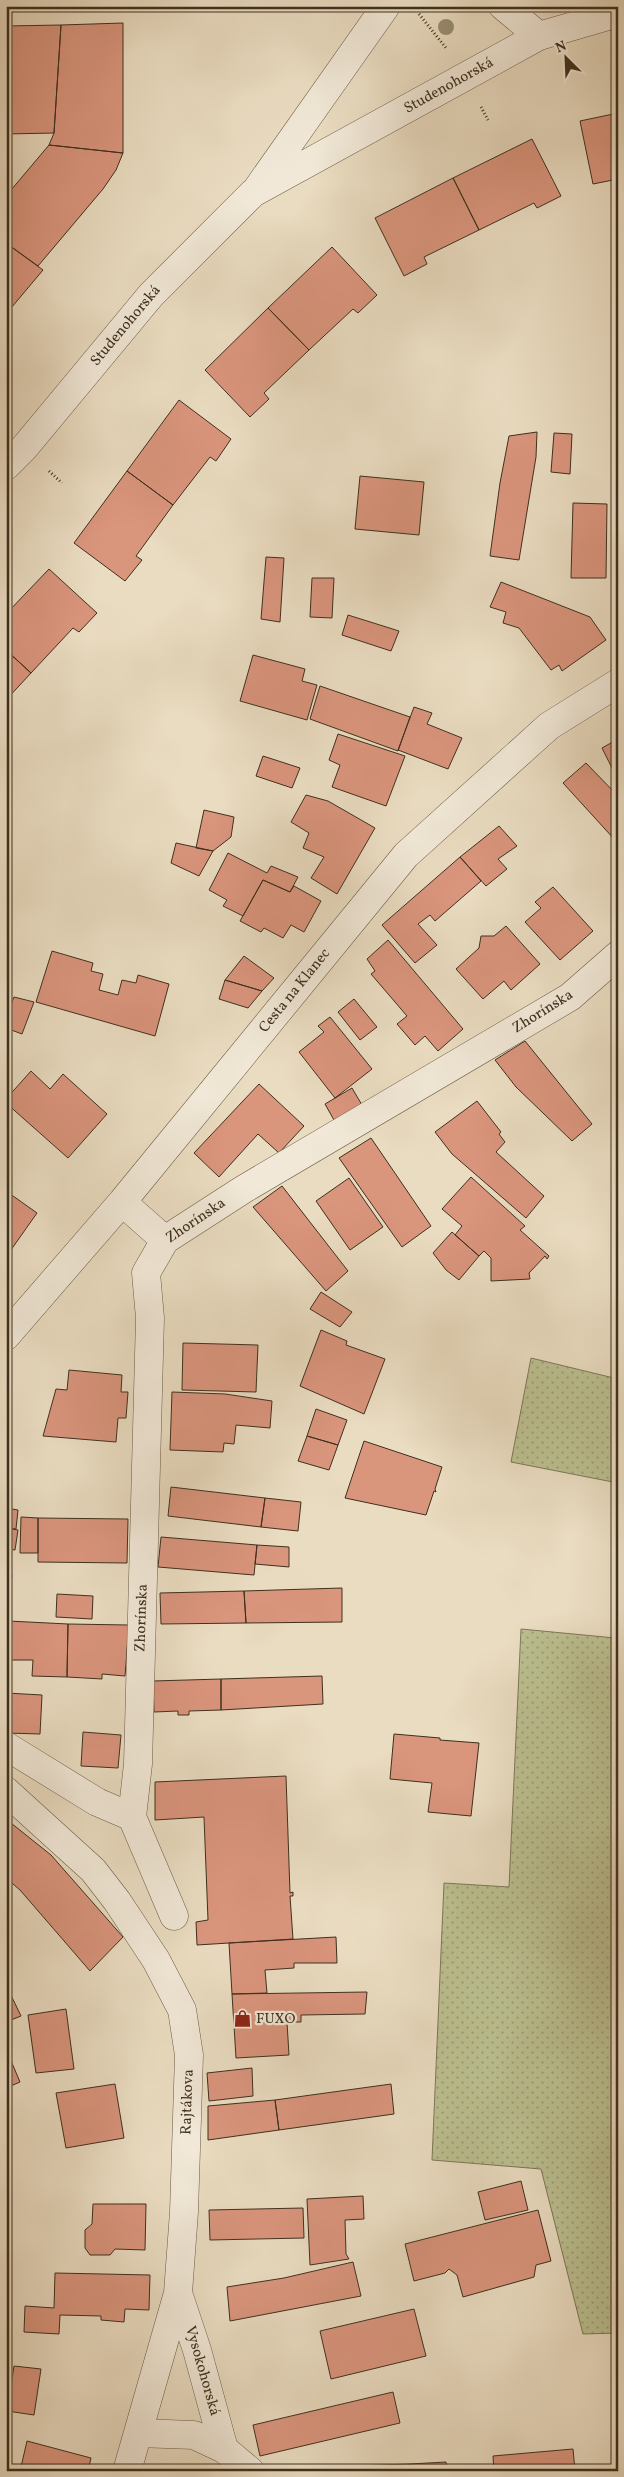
<svg xmlns="http://www.w3.org/2000/svg" width="624" height="2477" font-family="Vollkorn,serif">
  <defs>
    <pattern id="grass-dots" width="8" height="8" patternUnits="userSpaceOnUse" patternTransform="scale(1.25)"><rect width="8" height="8" fill="#bbbf90"/><path d="M2 2h.1M6 6h.1" fill="none" stroke="#999c75" stroke-width="1.8" stroke-linecap="round"/></pattern>
  </defs>
  <rect width="100%" height="100%" fill="#eadcc1"/>
  <filter id="stains"><feTurbulence type="fractalNoise" baseFrequency=".004" numOctaves="4"/><feColorMatrix values="0 0 0 0 .2 0 0 0 0 .09 0 0 0 0 .02 0 0 0 .5 -.17"/></filter>
  <radialGradient id="worn" r=".72"><stop offset=".6" stop-color="#630" stop-opacity="0"/><stop offset="1" stop-color="#630" stop-opacity=".3"/></radialGradient>
  <path fill="url(#grass-dots)" stroke="#7c7857" d="M531 1358 618 1379V1483L511 1462Z
    M618 1621V2333L583 2334 541 2169 432 2160 444 1883 509 1887 521 1629 615 1638Z"/>
  <path fill="#da957d" stroke="#3e301e" d="M123 23V153L49 145 54 133 61 25Z
    M61 25 54 133 6 134V26Z
    M618 113V179L593 184 580 121Z
    M532 139 561 196 537 208 534 203 479 230 453 178Z
    M49 145 123 153 116 170 103 189 38 266 6 243V196Z
    M453 178 479 230 424 257 427 264 404 276 375 218Z
    M6 243 43 270 6 314Z
    M332 247 377 295 358 313 353 309 309 350 268 308Z
    M268 308 309 350 264 393 269 399 250 417 205 370Z
    M179 400 231 439 216 461 210 457 173 505 127 471Z
    M537 432 536 457 519 560 490 556 500 483 509 436Z
    M554 433 572 434 570 474 551 472Z
    M127 471 173 505 136 556 142 560 125 581 74 543Z
    M360 476 424 482 419 535 355 529Z
    M573 503 607 504 606 578H571Z
    M266 557 284 558 280 622 261 619Z
    M49 569 97 613 79 632 73 628 31 673 6 650V614Z
    M312 578H334L332 618 310 617Z
    M501 582 590 617 606 640 562 671 559 665 551 670 519 628 503 623 506 612 490 607Z
    M348 615 399 631 391 651 342 635Z
    M6 650 31 673 6 700Z
    M253 655 305 669 302 681 317 685 307 720 240 701Z
    M320 686 410 717 398 751 310 719Z
    M414 707 432 713 427 724 462 738 448 769 398 750Z
    M338 734 405 756 386 806 332 787 340 765 329 760Z
    M618 739V767L613 770 602 748Z
    M263 756 300 768 292 788 256 776Z
    M586 763 618 796V838L615 840 563 783Z
    M306 795 328 801 375 828 337 894 311 878 324 857 303 848 309 833 291 822Z
    M204 810 234 817 231 837 213 851 196 848Z
    M499 826 517 846 498 859 507 869 486 886 460 857Z
    M176 843 213 851 199 876 171 863Z
    M228 853 267 873 271 866 298 877 290 892 263 880 243 916 223 906 227 900 209 890Z
    M460 857 481 881 435 921 430 915 418 924 437 945 415 963 382 925Z
    M263 880 290 892 294 886 321 901 304 932 291 925 283 938 264 928 261 932 240 921Z
    M553 887 593 931 560 960 525 922 541 908 535 902Z
    M506 926 540 964 511 990 504 981 483 999 456 969 479 948 481 936H494Z
    M388 940 463 1029 438 1051 425 1036 415 1045 397 1024 407 1016 371 974 375 971 367 959Z
    M52 951 93 963 91 971 103 974 99 990 118 995 122 980 136 983 138 975 169 984 155 1036 36 1002Z
    M244 956 274 978 262 991 225 980Z
    M225 980 262 991 248 1008 219 999Z
    M14 997 34 1002 22 1034 6 1028V1016Z
    M354 999 377 1027 360 1040 338 1012Z
    M330 1017 372 1069 335 1098 299 1052 324 1032 318 1026Z
    M525 1041 592 1124 572 1141 516 1087 495 1060Z
    M31 1071 50 1089 63 1074 107 1114 68 1158 6 1103V1099Z
    M259 1084 304 1126 279 1153 258 1134 219 1177 194 1153Z
    M352 1088 362 1105 334 1120 325 1104Z
    M477 1101 501 1132 499 1134 505 1142 496 1152 544 1196 526 1218 452 1154 435 1132Z
    M371 1138 431 1226 402 1247 339 1158Z
    M471 1177 525 1226 520 1230 549 1256 547 1259 545 1256 529 1273 530 1279 491 1281V1258L484 1251 479 1256 455 1235 462 1226 442 1209Z
    M349 1178 383 1227 350 1250 316 1201Z
    M282 1186 348 1271 326 1291 253 1207Z
    M6 1191 37 1213 6 1257Z
    M452 1232 479 1256 459 1280 446 1270 433 1253Z
    M321 1292 352 1312 340 1327 310 1309Z
    M321 1330 347 1341 346 1345 385 1359 364 1414 300 1386Z
    M183 1343 258 1345 256 1392 182 1390Z
    M69 1370 122 1375 121 1392H128L126 1418H118L116 1442 43 1436 56 1389 67 1390Z
    M172 1392 225 1394 272 1401 270 1428 236 1425 234 1444 224 1443 223 1452 170 1450Z
    M316 1409 347 1420 338 1445 307 1436Z
    M307 1436 338 1445 329 1470 298 1461Z
    M364 1441 442 1467 435 1489 436 1492 434 1491 426 1515 345 1498Z
    M171 1487 265 1498 261 1527 168 1516Z
    M265 1498 301 1502 298 1531 261 1527Z
    M6 1508 18 1510 16 1529 6 1528Z
    M21 1517 38 1518V1553H20Z
    M38 1518 128 1519 127 1563 38 1562Z
    M6 1528 18 1530 15 1550 6 1549Z
    M161 1537 257 1545 254 1575 158 1567Z
    M257 1545 289 1547V1567L255 1564Z
    M12 1575 7 1615 6 1618V1576Z
    M342 1588V1622L246 1623 244 1591Z
    M244 1591 246 1623 161 1624 160 1593Z
    M57 1594 93 1596 92 1619 56 1617Z
    M8 1621 68 1624 67 1677 32 1676 33 1660H7Z
    M68 1624 129 1625 125 1676 102 1674V1679L67 1677Z
    M322 1676 323 1704 221 1710V1679Z
    M221 1679V1710L189 1711V1715H178V1711L154 1712 153 1681Z
    M6 1693 42 1695 40 1734 6 1733Z
    M83 1732 121 1735 118 1768 81 1766Z
    M394 1734 440 1738V1740L479 1743 471 1816 428 1812 432 1783 390 1779Z
    M286 1776 290 1893 293 1892V1896H290L293 1939 197 1945 196 1922 208 1920 204 1817 155 1820V1782Z
    M6 1819 51 1855 123 1937 90 1971 20 1890 6 1878Z
    M336 1937 337 1963H294V1968L265 1970 267 1993 232 1994 229 1943Z
    M6 1985 21 2016 6 2022Z
    M367 1992 365 2014 301 2015V2022H287L289 2055 236 2058 232 1994Z
    M66 2009 74 2069 36 2073 28 2015Z
    M6 2049 20 2082 6 2088Z
    M252 2068 253 2096 209 2101 207 2073Z
    M115 2084 124 2138 66 2148 56 2093Z
    M391 2084 394 2114 279 2130 275 2100Z
    M275 2100 279 2130 208 2140V2106Z
    M521 2181 528 2210 485 2220 478 2192Z
    M363 2196 364 2219 345 2220 346 2254 349 2259 310 2265 307 2199Z
    M93 2204H146L145 2250 115 2249 110 2255H90L85 2248V2230L92 2224Z
    M303 2208 304 2238 210 2240 209 2210Z
    M538 2210 551 2261 536 2265 534 2277 463 2297 457 2275 449 2269 445 2273 414 2281 405 2244Z
    M353 2262 361 2296 230 2321 227 2287 284 2278Z
    M55 2273 150 2275 149 2310 125 2309 124 2322 101 2320V2316L60 2315 59 2334 24 2332 25 2306 54 2308Z
    M414 2309 426 2356 331 2379 320 2331Z
    M14 2366 41 2369 34 2415 7 2411Z
    M393 2392 400 2423 260 2456 253 2425Z
    M27 2441 91 2458 88 2471H37L21 2467Z
    M573 2449 575 2471H494L493 2456Z
    M446 2462 447 2471H410V2464Z
    M410 2464V2471H325V2467Z"/>
  <g fill="none" stroke-linecap="round" stroke-linejoin="round">
    <defs>
      <path id="minor" d="M503 6 539 36
        M257 189 386 6
        M6 466 24 448 151 295 253 193 539 36 618 13
        M122 1202 165 1240
        M6 1336 122 1202 406 855 549 726 618 683
        M6 1746 97 1802 132 1817 174 1916
        M6 1791 93 1870 117 1901 156 1960 182 2010 189 2055 184 2212 178 2293 127 2471
        M132 1817 138 1764 150 1318 146 1273 165 1240 244 1189 570 997 618 955
        M178 2293 197 2350 224 2449
        M138 2433 194 2435 224 2449 250 2471"/>
    </defs>
    <use href="#minor" stroke="#695b47" stroke-width="29"/>
    <path stroke="#3e301e" stroke-width="3" stroke-dasharray="1 2.5" stroke-linecap="butt" d="M419 14 446 48
      M481 107 488 120
      M49 471 62 483"/>
    <use href="#minor" stroke="#f1e8d7" stroke-width="28"/>
  </g>
  <circle fill="#998d74" cx="446" cy="27" r="8"/>
  <defs>
    <symbol id="shop-bare" viewBox="-9 -9 18 18"><path d="M-5-2.5h2.3a2.7 3.5 0 0 1 5.4 0H5L5.5 6h-11ZM-1.5-2.5h3a1.5 2.3 0 0 0-3 0Z" fill="#8f2418" stroke="#f1e8d7" stroke-width="2.5" paint-order="stroke"/></symbol>
  </defs>
  <g fill-rule="evenodd">
    <use href="#shop-bare" x="230" y="2006" width="25" height="25"/>
  </g>
  <g text-anchor="middle" dominant-baseline="central" stroke-width="4.5" stroke-linejoin="round" paint-order="stroke">
    <g font-size="15" fill="#3e301e" stroke="#f1e8d7">
      <text transform="translate(449 86) rotate(-29)">Studenohorská</text>
      <text transform="translate(126 326) rotate(-50)">Studenohorská</text>
      <text transform="translate(295 991) rotate(-51)">Cesta na Klanec</text>
      <text transform="translate(543 1012) rotate(-32)">Zhorínska</text>
      <text transform="translate(196 1221) rotate(-34)">Zhorínska</text>
      <text transform="translate(142 1618) rotate(-88)">Zhorínska</text>
      <text transform="translate(188 2102) rotate(-88)">Rajtákova</text>
      <text transform="translate(202 2371) rotate(74)">Vysokohorská</text>
    </g>
    <g font-size="15" fill="#3e301e" stroke="#f1e8d7" text-anchor="start">
      <text x="256" y="2019">FUXO</text>
    </g>
  </g>
  <rect width="624" height="2477" fill="none" stroke="#eadcc1" stroke-width="25"/>
  <rect x="8" y="8" width="609" height="2462" fill="none" stroke="#3e301e" stroke-width="2.5"/>
  <rect x="12" y="12" width="599" height="2452" fill="none" stroke="#3e301e"/>
  <g transform="translate(566 58) rotate(336)" stroke="#f1e8d7" stroke-width="4" paint-order="stroke">
  <path d="M0-4L9 19L0 12L-9 19Z" fill="#3e301e"/>
  <text y="-8" font-size="14" font-weight="bold" text-anchor="middle" fill="#3e301e">N</text>
  </g>
  <rect width="100%" height="100%" filter="url(#stains)"/>
  <rect width="100%" height="100%" fill="url(#worn)"/>
</svg>
